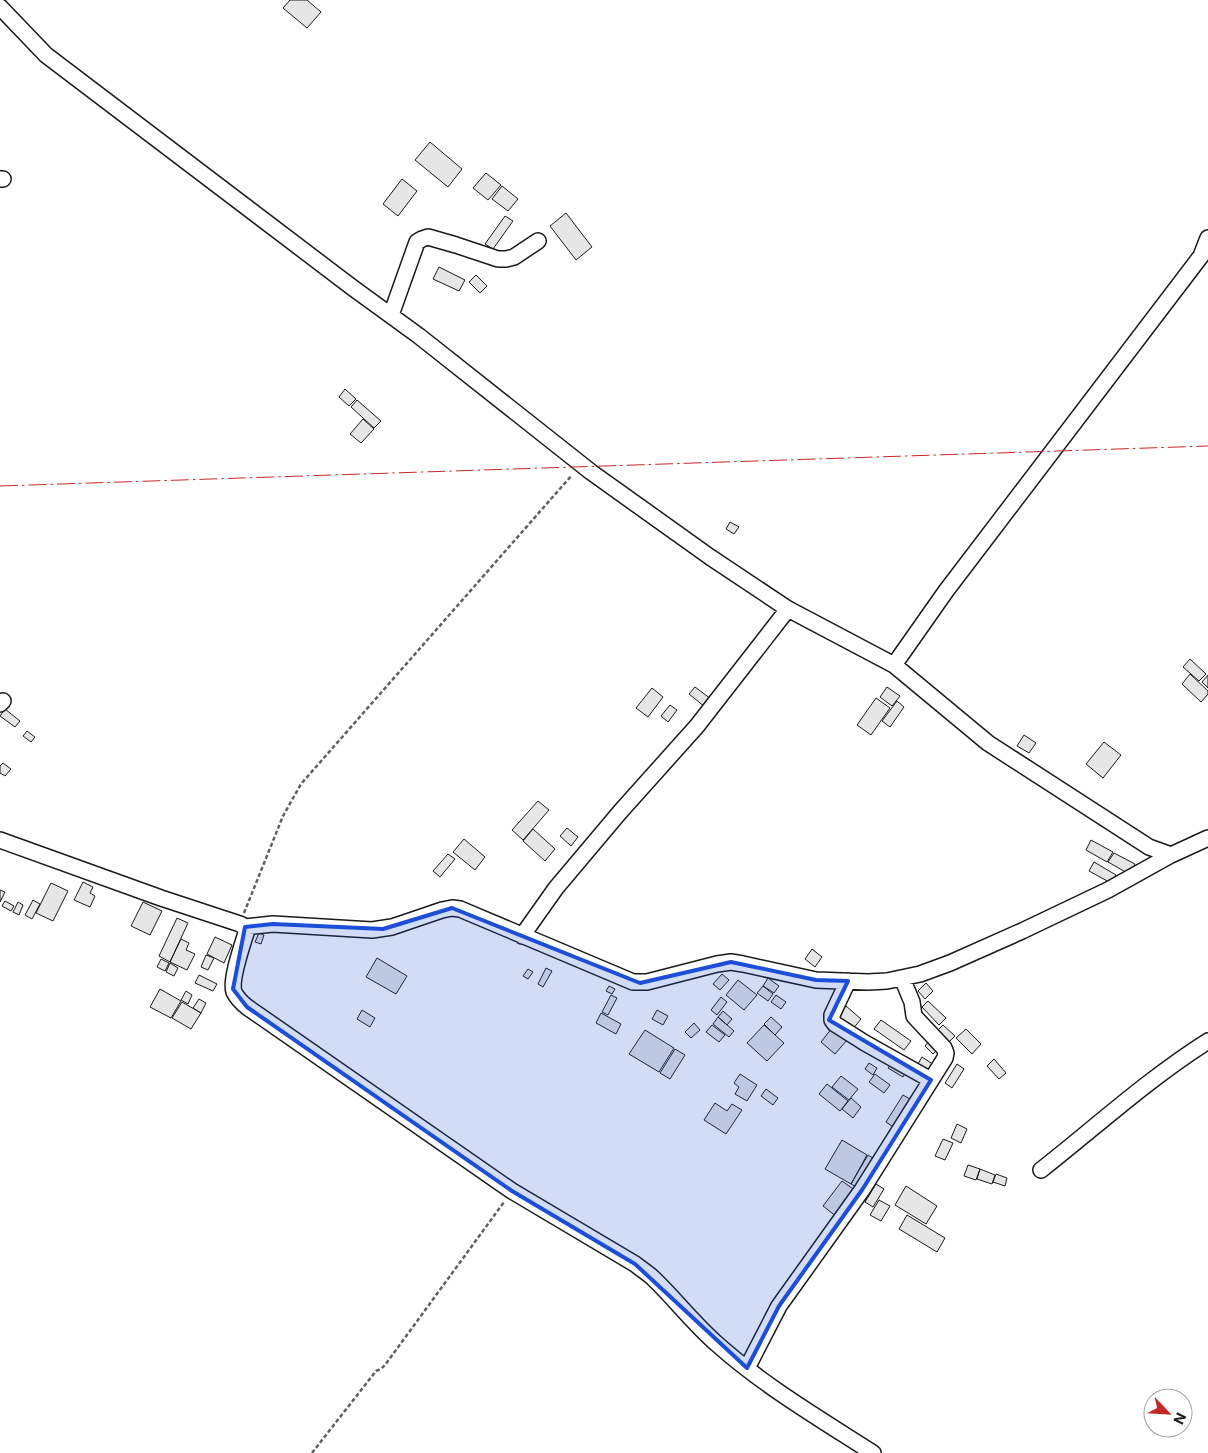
<svg xmlns="http://www.w3.org/2000/svg" width="1208" height="1453" font-family="Inter,sans-serif">
  <rect width="100%" height="100%" fill="#fff"/>
  <path fill="#e6e6e6" stroke="#1a1a1a" d="M290 0H307L321 12 307 28 283 8Z
    M430 142 462 169 448 187 415 160Z
    M486 173 501 185 488 200 473 188Z
    M402 179 417 191 398 216 383 204Z
    M502 186 518 199 508 211 492 199Z
    M566 213 592 247 576 260 550 226Z
    M505 216 513 221 493 249 485 244Z
    M439 267 465 280 459 291 433 279Z
    M476 275 487 286 480 293 469 282Z
    M345 389 356 399 349 406 339 397Z
    M357 400 381 421 374 428 351 407Z
    M363 419 374 429 361 443 350 434Z
    M730 522 739 527 734 534 726 529Z
    M1190 659 1206 674 1199 681 1183 667Z
    M1190 674 1208 691V694L1201 702 1182 684Z
    M1208 675V688L1202 682Z
    M695 687 711 699 705 707 689 694Z
    M887 687 900 696 892 706 880 697Z
    M652 688 663 697 648 717 636 708Z
    M876 698 890 708 871 735 857 725Z
    M897 701 904 707 890 727 882 721Z
    M670 705 677 710 668 722 661 716Z
    M5 709 20 721 15 727 0 716Z
    M27 731 35 737 31 742 23 736Z
    M1024 735 1036 743 1029 753 1017 746Z
    M1104 742 1121 755 1103 778 1086 764Z
    M3 763 11 769 5 776 0 773V766Z
    M538 801 549 810 523 840 512 830Z
    M567 828 578 837 571 846 560 836Z
    M533 829 555 849 545 861 523 841Z
    M464 839 485 857 475 870 453 852Z
    M1091 840 1113 852 1107 862 1086 850Z
    M1114 853 1135 864 1129 874 1108 862Z
    M448 854 455 859 440 877 433 871Z
    M1094 862 1116 875 1111 883 1089 871Z
    M83 882 93 887 90 893 95 896 90 907 74 900Z
    M51 883 68 891 53 921 36 913Z
    M0 890 5 892 0 902Z
    M33 900 40 904 32 919 25 915Z
    M5 901 14 906 11 911 2 906Z
    M18 902 23 905 19 915 13 912Z
    M143 902 162 911 150 935 131 926Z
    M177 918 188 923 170 962 159 956Z
    M259 933 264 935 261 944 255 942Z
    M215 937 232 945 224 963 207 954Z
    M181 939 189 943 186 950 195 954 187 970 170 962Z
    M812 949 822 957 815 967 805 959Z
    M206 955 214 958 208 970 201 967Z
    M377 958 407 976 396 994 366 977Z
    M161 959 169 963 165 971 157 967Z
    M170 963 178 968 174 976 166 972Z
    M546 968 552 971 543 987 538 984Z
    M528 969 533 972 528 979 523 976Z
    M722 974 729 980 720 990 713 984Z
    M199 975 217 984 213 991 195 983Z
    M768 978 779 986 774 993 763 986Z
    M738 980 757 995 744 1010 726 995Z
    M926 983 933 991 925 999 918 991Z
    M609 986 615 989 612 994 606 991Z
    M763 986 773 994 768 1001 757 993Z
    M160 989 181 1001 171 1018 150 1007Z
    M186 991 192 995 188 1004 181 1000Z
    M611 995 617 998 608 1015 602 1012Z
    M776 995 786 1002 781 1009 771 1002Z
    M721 997 727 1002 717 1015 711 1010Z
    M199 999 206 1003 201 1013 193 1008Z
    M928 1001 946 1018 939 1025 922 1007Z
    M182 1002 201 1013 191 1029 172 1018Z
    M846 1006 861 1019 852 1030 836 1017Z
    M362 1010 375 1018 370 1027 357 1019Z
    M657 1010 668 1016 663 1025 652 1019Z
    M723 1011 732 1019 727 1025 718 1017Z
    M601 1013 621 1024 616 1034 596 1023Z
    M718 1017 734 1031 729 1037 713 1024Z
    M771 1017 782 1027 775 1035 764 1024Z
    M881 1020 911 1041 904 1050 874 1029Z
    M694 1023 700 1030 691 1038 685 1032Z
    M712 1025 725 1035 719 1042 706 1032Z
    M764 1025 784 1043 767 1061 747 1043Z
    M943 1025 955 1036 949 1042 938 1030Z
    M832 1028 847 1040 835 1054 821 1042Z
    M966 1029 981 1044 972 1054 956 1038Z
    M645 1030 674 1048 659 1072 629 1054Z
    M932 1038 941 1046 933 1054 925 1046Z
    M675 1049 685 1055 670 1079 660 1073Z
    M922 1057 937 1067 931 1077 916 1067Z
    M994 1059 1006 1073 999 1079 987 1066Z
    M893 1061 907 1070 903 1077 888 1068Z
    M869 1063 877 1068 873 1075 865 1069Z
    M957 1064 964 1069 952 1088 945 1083Z
    M740 1074 757 1085 747 1101 735 1094 739 1087 734 1083Z
    M875 1074 890 1085 884 1093 869 1082Z
    M841 1076 858 1089 849 1100 832 1087Z
    M827 1084 848 1101 840 1111 819 1094Z
    M766 1089 778 1098 773 1105 761 1096Z
    M903 1095 915 1102 898 1130 886 1122Z
    M851 1098 861 1107 853 1118 842 1109Z
    M715 1103 727 1111 732 1104 742 1110 726 1134 704 1120Z
    M957 1124 967 1129 961 1143 951 1138Z
    M943 1139 953 1143 945 1160 935 1156Z
    M842 1140 867 1155 851 1184 825 1169Z
    M868 1155 876 1160 860 1189 851 1184Z
    M968 1165 980 1169 976 1180 964 1176Z
    M980 1169 995 1175 992 1184 977 1179Z
    M996 1174 1007 1178 1005 1186 993 1182Z
    M842 1181 856 1191 837 1217 823 1206Z
    M876 1184 884 1189 873 1207 865 1202Z
    M906 1186 937 1206 926 1224 895 1205Z
    M879 1200 890 1206 881 1221 870 1215Z
    M907 1215 945 1238 937 1252 899 1229Z"/>
  <g fill="none" stroke-linecap="round" stroke-linejoin="round">
    <defs>
      <path id="minor" d="M0 7 46 55 353 288 419 336 591 472 710 557 788 609 894 665 988 743 1149 847 1171 855
        M0 179H3
        M391 315 417 242 422 239 428 237 456 245 498 259H506L514 257 538 241
        M894 665 946 591 1201 256 1208 238
        M0 704 3 701
        M0 840 161 898 240 924 245 927 246 933C242 946 230 980 234 992 237 998 242 1003 247 1007L512 1191 635 1264C641 1269 648 1273 653 1278 675 1299 694 1324 717 1344 764 1386 820 1419 873 1453
        M245 927 273 924 372 930 392 927 442 910 452 908 460 909 633 982H647L717 964 731 962 743 964 816 980 868 982 887 981 920 974 950 963 1022 931 1108 890 1171 855 1208 838
        M522 936 556 888 620 812 697 726 788 609
        M848 981 832 1015V1020L835 1024 865 1043 931 1080
        M1041 1170C1097 1126 1148 1079 1208 1041
        M747 1368 779 1306 862 1190 945 1058 946 1053 944 1048 914 1016 912 1002 902 978"/>
    </defs>
    <use href="#minor" stroke="#1a1a1a" stroke-width="18"/>
    <path stroke="#5f5f5f" stroke-width="2.5" stroke-dasharray="4 2.5" stroke-linecap="butt" d="M244 913 283 816 301 784 572 475
      M312 1453 376 1371 381 1369 385 1365 504 1202"/>
    <use href="#minor" stroke="#fff" stroke-width="15"/>
    <path stroke="#c62828" stroke-width="1" stroke-dasharray="18 4 2.5 4" stroke-linecap="butt" d="M0 486 1208 446"/>
  </g>
  <path fill="#1d4ed8" fill-opacity="0.2" stroke="#1d4ed8" stroke-width="4" stroke-linejoin="round" d="M452 908 640 983 731 962 816 980 848 981 829 1020 931 1080 862 1190 779 1306 747 1368 635 1264 512 1191 247 1007 233 989 245 927 273 924 383 929Z"/>
  <g transform="translate(1168 1413) rotate(115)"><circle r="24" fill="#ffffff" stroke="#a3a3a3"/>
  <path d="M0-4L9 19L0 12L-9 19Z" fill="#c62828"/>
  <text y="-8" font-size="14" font-weight="bold" text-anchor="middle" fill="#1a1a1a">N</text>
  </g>
</svg>
